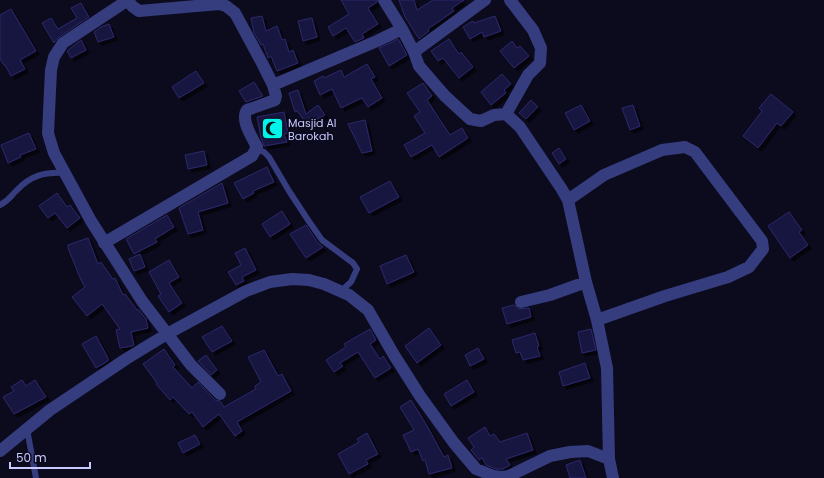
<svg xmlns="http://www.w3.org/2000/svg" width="824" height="478" font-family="Poppins,sans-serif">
  <defs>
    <filter id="shadow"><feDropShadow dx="3.5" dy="3.5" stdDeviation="0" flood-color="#0009"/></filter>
  </defs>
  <rect width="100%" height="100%" fill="#0c0b1e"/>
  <path fill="#191740" stroke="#2c286c" filter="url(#shadow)" d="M341 0H377V2L368 8 378 24 362 34 364 38 355 42 346 28 333 36 328 27 349 14Z
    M399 0H414L417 10 433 0H464L452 8 454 11 428 29 429 31 419 39 405 17Z
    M81 3 89 17 59 37 54 43 42 23 51 18 58 29 77 18 71 8Z
    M11 9 36 51 20 60 25 69 11 76 5 65H4L0 59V15Z
    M262 16 266 31 277 26 282 40 285 39 289 52 293 50 298 63 277 71 271 56 268 58 263 44 261 45 254 33 251 18Z
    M495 16 501 31 484 37 482 32 470 39 463 27 473 21 474 23Z
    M312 18 317 37 303 41 298 21Z
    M109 24 114 37 98 42 94 32 101 27Z
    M398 39 407 55 389 66 379 48Z
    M449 39 459 54 461 52 473 67 459 78 443 58 438 61 431 51Z
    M81 40 86 50 71 58 67 51Z
    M512 41 517 48 520 46 529 56 514 68 500 51Z
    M367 64 375 77 371 79 382 98 368 107 362 98 341 108 332 89 320 95 314 81 323 76 324 78 341 70 344 77Z
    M196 71 204 83 179 98 172 87Z
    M502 74 511 84 504 90 506 93 491 105 481 92Z
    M254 82 263 96 246 102 239 91Z
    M423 83 432 96 427 100 450 135 462 128 468 138 439 157 432 145 411 157 404 145 425 133 414 116 420 112 407 93Z
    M298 90 306 114 318 105 325 115 309 123 310 125 308 126 297 111 295 112 289 93Z
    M771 94 793 112 781 126 777 123 758 148 743 136 762 111 759 108Z
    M531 100 538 107 526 119 519 113Z
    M581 105 590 121 574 130 565 113Z
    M633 105 640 126 630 130 622 108Z
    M284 112 288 133 284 134 287 142 264 146 261 138 257 117Z
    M365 120 372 151 362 153 348 124Z
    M29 133 36 149 20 155 21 157 8 163 1 145Z
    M559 148 566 159 559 164 552 153Z
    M204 151 207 165 188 169 185 155Z
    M267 167 274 182 253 191 254 193 243 199 234 183Z
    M390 181 399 197 369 213 360 197Z
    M222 183 228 203 198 212 203 230 188 234 179 208Z
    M57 193 67 207 70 205 80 218 67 228 55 213 48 218 39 206Z
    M282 211 290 224 270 237 262 224Z
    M789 212 802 230 799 232 808 245 790 258 768 226Z
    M167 215 174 227 155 239 157 242 134 254 126 239Z
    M306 225 318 243 323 247 306 258 290 234Z
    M88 238 98 264 101 262 113 279 115 278 123 295 125 294 137 310H139L146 319 148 328 131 332 134 345 132 346 120 348 116 330 120 329 102 304 87 316 72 297 85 287 81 280 68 248V245Z
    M245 248 256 270 242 277 244 281 236 285 228 272 241 265 235 253Z
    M140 254 145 267 134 271 129 259Z
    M406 255 414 272 387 284 380 266Z
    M169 260 179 277 169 283 182 303 169 312 158 296 161 294 149 272Z
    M514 305 519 309 529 308 531 317 507 324 502 308Z
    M222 326 232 341 212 352 202 337Z
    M429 328 441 345 417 363 405 346Z
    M370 329 376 340 370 344 380 359 383 356 391 368 375 378 358 352 340 363 343 366 334 372 326 360 346 347 344 344Z
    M591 329 596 350 582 353 578 332Z
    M535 333 539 346 537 347 540 356 523 360 520 352 516 353 512 340Z
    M96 336 108 358V361L96 368 82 344Z
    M478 348 484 359 470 366 465 355Z
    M164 349 175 365 173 367 192 388 198 382 215 400 220 401 224 407 256 389 255 386 261 382 248 357 264 350 278 376 282 374 291 391 237 422 242 431 235 436 219 414 203 427 192 412 189 414 173 397 170 400 156 384 157 383 143 364Z
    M206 355 217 370 211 375 198 361Z
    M585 363 590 378 563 386 559 372Z
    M22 380 26 386 35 380 46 397 14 414 3 397 14 391 11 387Z
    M467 380 474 392 451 406 444 394Z
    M411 400 426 424 444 457 448 455 452 468 429 474 425 460 423 461 418 449 411 452 403 435 414 430 400 407Z
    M485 427 490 436 494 434 500 442 527 433 533 450 506 459 510 465 503 469H496L486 465 482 458 479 460 471 450 474 447 468 438Z
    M367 433 378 454 366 460 368 464 349 474 338 454 359 442 357 439Z
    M195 435 200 444 183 453 178 443Z
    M580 460 586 478H570L566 465Z"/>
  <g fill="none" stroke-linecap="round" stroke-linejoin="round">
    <path stroke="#353d7f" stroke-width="6" d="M256 149 264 152 269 157 289 191 308 220 322 240 353 263 357 269 351 282 341 291
      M0 205C8 201 10 197 16 191 31 175 44 172 65 173
      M27 429 36 478"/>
    <path stroke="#353d7f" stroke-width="12" d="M384 0 402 29 414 52 419 66 445 96 470 119 481 121 494 115 506 114
      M510 0 533 30 541 48 540 63 528 75 506 114 520 127 561 188 568 200 586 282 597 320 607 368 609 459 613 478
      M414 52 485 0
      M568 200 604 175 662 150 685 147 695 152 762 241 763 249 749 267 728 277 665 296 597 320
      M104 243 252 156 257 147C252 137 240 120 247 110L275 100 276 96 273 85 377 41 402 29
      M521 302 550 295 586 282
      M220 394 191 365 142 301 91 221 54 153 50 140 48 133 51 70 54 57 63 43 128 0 132 6 139 11 219 4 226 6 235 13 262 63 273 85
      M0 451 50 410 126 359 167 334 246 291 270 282 292 279 309 280 324 284 349 295 368 310 394 355 420 396 454 443 476 469 494 476 502 477 509 476 550 456 570 452 588 451 609 459"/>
  </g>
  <defs>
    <symbol id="mosque-square" viewBox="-11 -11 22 22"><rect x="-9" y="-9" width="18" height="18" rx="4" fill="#00f4e9" stroke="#0c0b1e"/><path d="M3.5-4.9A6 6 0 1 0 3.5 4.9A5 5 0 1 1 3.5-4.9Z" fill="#111"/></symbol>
  </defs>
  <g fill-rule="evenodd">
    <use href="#mosque-square" x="260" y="116" width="25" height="25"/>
  </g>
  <g text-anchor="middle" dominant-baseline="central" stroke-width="3.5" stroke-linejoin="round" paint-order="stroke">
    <g font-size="11" fill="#c9caff" stroke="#0c0b1e" text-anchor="start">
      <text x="288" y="123">Masjid Al<tspan x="288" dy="13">Barokah</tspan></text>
    </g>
  </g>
  <path d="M10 462v6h80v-6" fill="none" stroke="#c9caff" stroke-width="2"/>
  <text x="16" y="462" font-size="12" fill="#c9caff" stroke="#0c0b1e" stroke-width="3" paint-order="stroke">50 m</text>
</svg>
